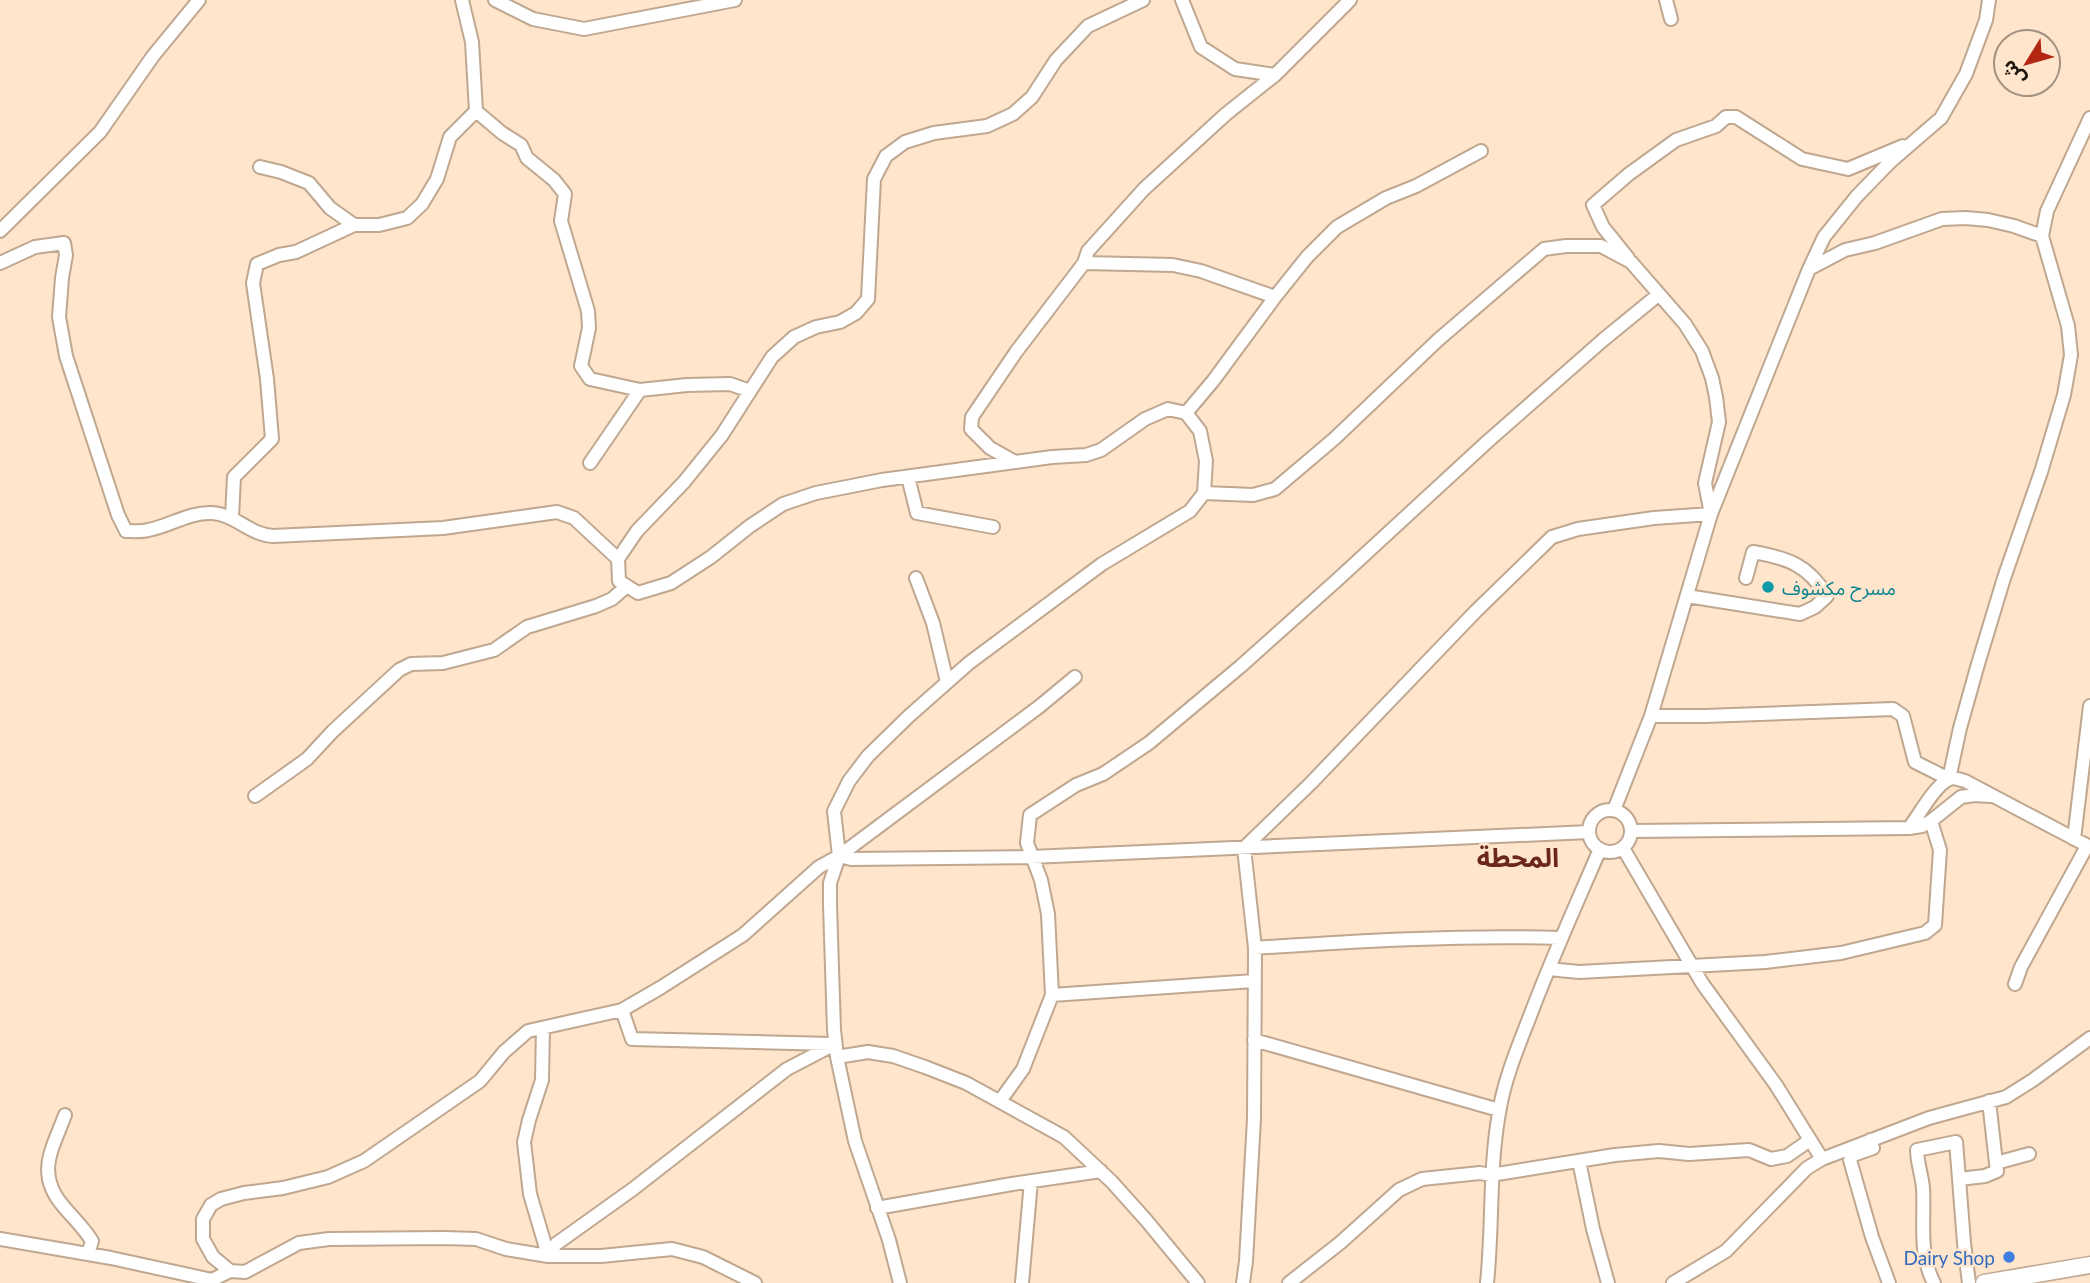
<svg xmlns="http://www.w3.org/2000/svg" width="2090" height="1283" font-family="Lato,'Noto Sans Arabic',sans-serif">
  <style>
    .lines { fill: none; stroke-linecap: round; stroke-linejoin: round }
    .minor-casing { stroke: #bfa790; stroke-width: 16 }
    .major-casing { stroke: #bfa790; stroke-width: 19 }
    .minor { stroke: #fff; stroke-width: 12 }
    .major { stroke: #fff; stroke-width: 16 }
    .culture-dot { fill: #0f9aa8; stroke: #fee5cc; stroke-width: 2.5 }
    .shop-dot { fill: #3f7fe0; stroke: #fee5cc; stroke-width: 2.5 }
    .labels { text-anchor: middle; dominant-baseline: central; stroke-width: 5; stroke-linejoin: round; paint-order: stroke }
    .culture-label { font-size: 19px; fill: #0d838f; stroke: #fee5cc; text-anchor: start }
    .shop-label { font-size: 19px; fill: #366cbe; stroke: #fee5cc; text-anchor: end }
    .district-label { font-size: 26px; font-weight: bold; fill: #6b271c; stroke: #fee5cc }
  </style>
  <rect width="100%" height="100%" fill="#fee5cc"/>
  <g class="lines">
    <defs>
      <path id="minor" d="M462,0L472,42L476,111L502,133L521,145L527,158L554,180L565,194L561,221L588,311L589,328L581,366L590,379L640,390L687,385L730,384L750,391
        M495,0L533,19L584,29L735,0
        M1666,0L1671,19
        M1275,75L1350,0
        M260,167L281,172L309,183L330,208L354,225H379L407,218L422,204L437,179L450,137L476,111
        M0,231L100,132L153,56L199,0
        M1628,258L1603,227L1593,205L1629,174L1676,140L1716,126L1726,117H1736L1802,159L1848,169L1903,146
        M0,263L35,247L64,243L66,255L62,278L59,317L66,356L118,515L126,531C133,531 141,532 148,530C170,526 189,512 212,513C235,514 250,535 273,536L443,528L557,512L574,518L618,559
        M1084,263L1173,265L1201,271L1275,297L1213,381L1186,413
        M1809,269L1845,250L1875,243L1942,219L1966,218L1988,220L2014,226L2042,236
        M1275,297L1307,257L1337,227L1386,198L1416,186L1481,151
        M1015,462L990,448L971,429L972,417L1016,352L1084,263L1088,251L1144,189L1226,114L1275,75L1235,69L1201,47L1182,0
        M590,463L640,390
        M908,477L917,513L993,527
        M1204,493L1253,495L1275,489L1334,439L1438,340L1544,249L1566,246H1601L1631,262L1685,324L1702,351L1712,378L1716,397L1719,422L1705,483L1711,514L1654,518L1578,529L1552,537L1476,611L1311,783L1244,848L1255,948L1254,1119L1246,1261L1243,1283
        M232,517L234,477L272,439L267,379L253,283L257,264L279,255L296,252L354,225
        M916,578L933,623L947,682
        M1687,596L1800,614L1815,607L1827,596C1808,565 1788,558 1753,552L1746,578
        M1651,716H1705L1893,709L1903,716L1915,762L1949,779L1960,728L1978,664L2004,578L2041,472L2064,395L2071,355L2068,326L2042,236L2047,211L2090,118
        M255,796L307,759L333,731L399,670L411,664L443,663L494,650L527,627L596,606L612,599L627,586
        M1614,810L1651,716L1711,514L1809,269L1824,237L1857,196L1890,162L1941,118L1966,74L1986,20L1989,0
        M1589 831a21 21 0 1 1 42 0a21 21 0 1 1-42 0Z
        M1909,828C1919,816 1938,778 1954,778C1955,778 1964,781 1965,781L2090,847
        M1631,831L1909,828L1922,826L1931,821L1961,797L1974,795L1991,796
        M2074,839L2090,706
        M1623,848L1702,983L1776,1085L1822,1159
        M839,856L851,859L1031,857L1589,832
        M1255,948C1357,941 1459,935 1561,938
        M1549,969L1579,972L1765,962L1841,953L1925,933L1935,925L1940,850L1931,821
        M2015,984L2021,967L2087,846
        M1052,995L1254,981
        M622,1010L632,1039L831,1044
        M543,1028L542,1080L529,1120L524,1142L530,1194L548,1255
        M1254,1040L1499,1110
        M837,1057L868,1052L893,1056L925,1067L966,1083L1064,1137L1112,1182L1146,1220L1198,1283
        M1000,1101L1023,1069L1052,995L1048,914L1041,880L1027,843L1030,815L1076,785L1103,774L1149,743L1241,666L1336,581L1487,442L1603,340L1658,295
        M1989,1101L1996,1163
        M65,1115C52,1150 35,1174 64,1207C75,1220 83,1227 92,1241L88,1254
        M1870,1140L1873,1148L1853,1155L1850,1160L1872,1237L1889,1283
        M1579,1161L1593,1229L1608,1283
        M1959,1179L1964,1243L1969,1283
        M877,1208L1012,1184L1101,1171
        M0,1239L111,1258L212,1280L230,1271
        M548,1256L556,1244L633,1189L787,1069L835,1044
        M755,1283L703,1257L672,1249L601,1256H548L506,1249L476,1239L444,1238L329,1239L299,1243L245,1272L230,1271L213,1257L203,1239V1219L211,1205L221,1199L244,1193L283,1188L328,1177L364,1161L480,1081L504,1052L528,1031L622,1010L660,988L743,935L819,867L839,856L1040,706L1075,677
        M900,1283L889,1240L855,1141L837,1057L834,1030L830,905V883L839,856L834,811L849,781L868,756L909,716L969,663L1102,564L1190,511L1204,493L1206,461L1200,431L1186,413L1168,409L1145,419L1101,450L1086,455L1052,457L882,480L816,493L783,504L750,526L711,557L671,583L638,593L619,581L618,559L637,531L684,482L722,435L772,357L794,337L816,327L840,322L856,313L868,299L874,179L886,156L905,142L934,133L987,126L1013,114L1032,97L1056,60L1088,26L1143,0
        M1022,1283L1031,1181
        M1289,1283L1340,1243L1399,1190L1422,1179L1480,1173L1491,1175L1615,1155L1659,1151L1689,1154L1749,1150L1771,1159L1787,1156L1810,1140
        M1487,1283C1493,1226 1489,1169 1499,1113C1504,1080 1518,1047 1530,1016C1551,960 1576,905 1600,849
        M1673,1283L1726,1251L1807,1168L1822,1159L1929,1118L2006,1097L2033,1080L2090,1038
        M1934,1283C1918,1253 1925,1221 1923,1188C1922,1176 1917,1162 1917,1150L1956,1142L1959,1179L1985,1176L1997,1171L1996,1163L2029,1154"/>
      <path id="major" d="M1984,1283L2090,1265"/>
    </defs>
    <use href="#minor" class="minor-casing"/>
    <use href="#major" class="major-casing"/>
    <use href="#minor" class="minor"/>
    <use href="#major" class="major"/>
  </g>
  <circle class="culture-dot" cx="1768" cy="587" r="7"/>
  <circle class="shop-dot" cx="2009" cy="1257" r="7"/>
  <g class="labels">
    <g class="culture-label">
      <text x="1782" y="587">مسرح مكشوف</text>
    </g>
    <g class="shop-label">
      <text x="1995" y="1257">Dairy Shop</text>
    </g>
    <g class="district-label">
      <text x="1518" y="857">المحطة</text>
    </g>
  </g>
  <g transform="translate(2027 63) rotate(233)"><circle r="33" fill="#fee5cc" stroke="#a49280" stroke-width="2"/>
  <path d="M0-5L12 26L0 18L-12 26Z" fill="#b32612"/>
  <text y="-10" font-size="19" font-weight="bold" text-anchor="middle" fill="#1e160d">ش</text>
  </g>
</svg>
